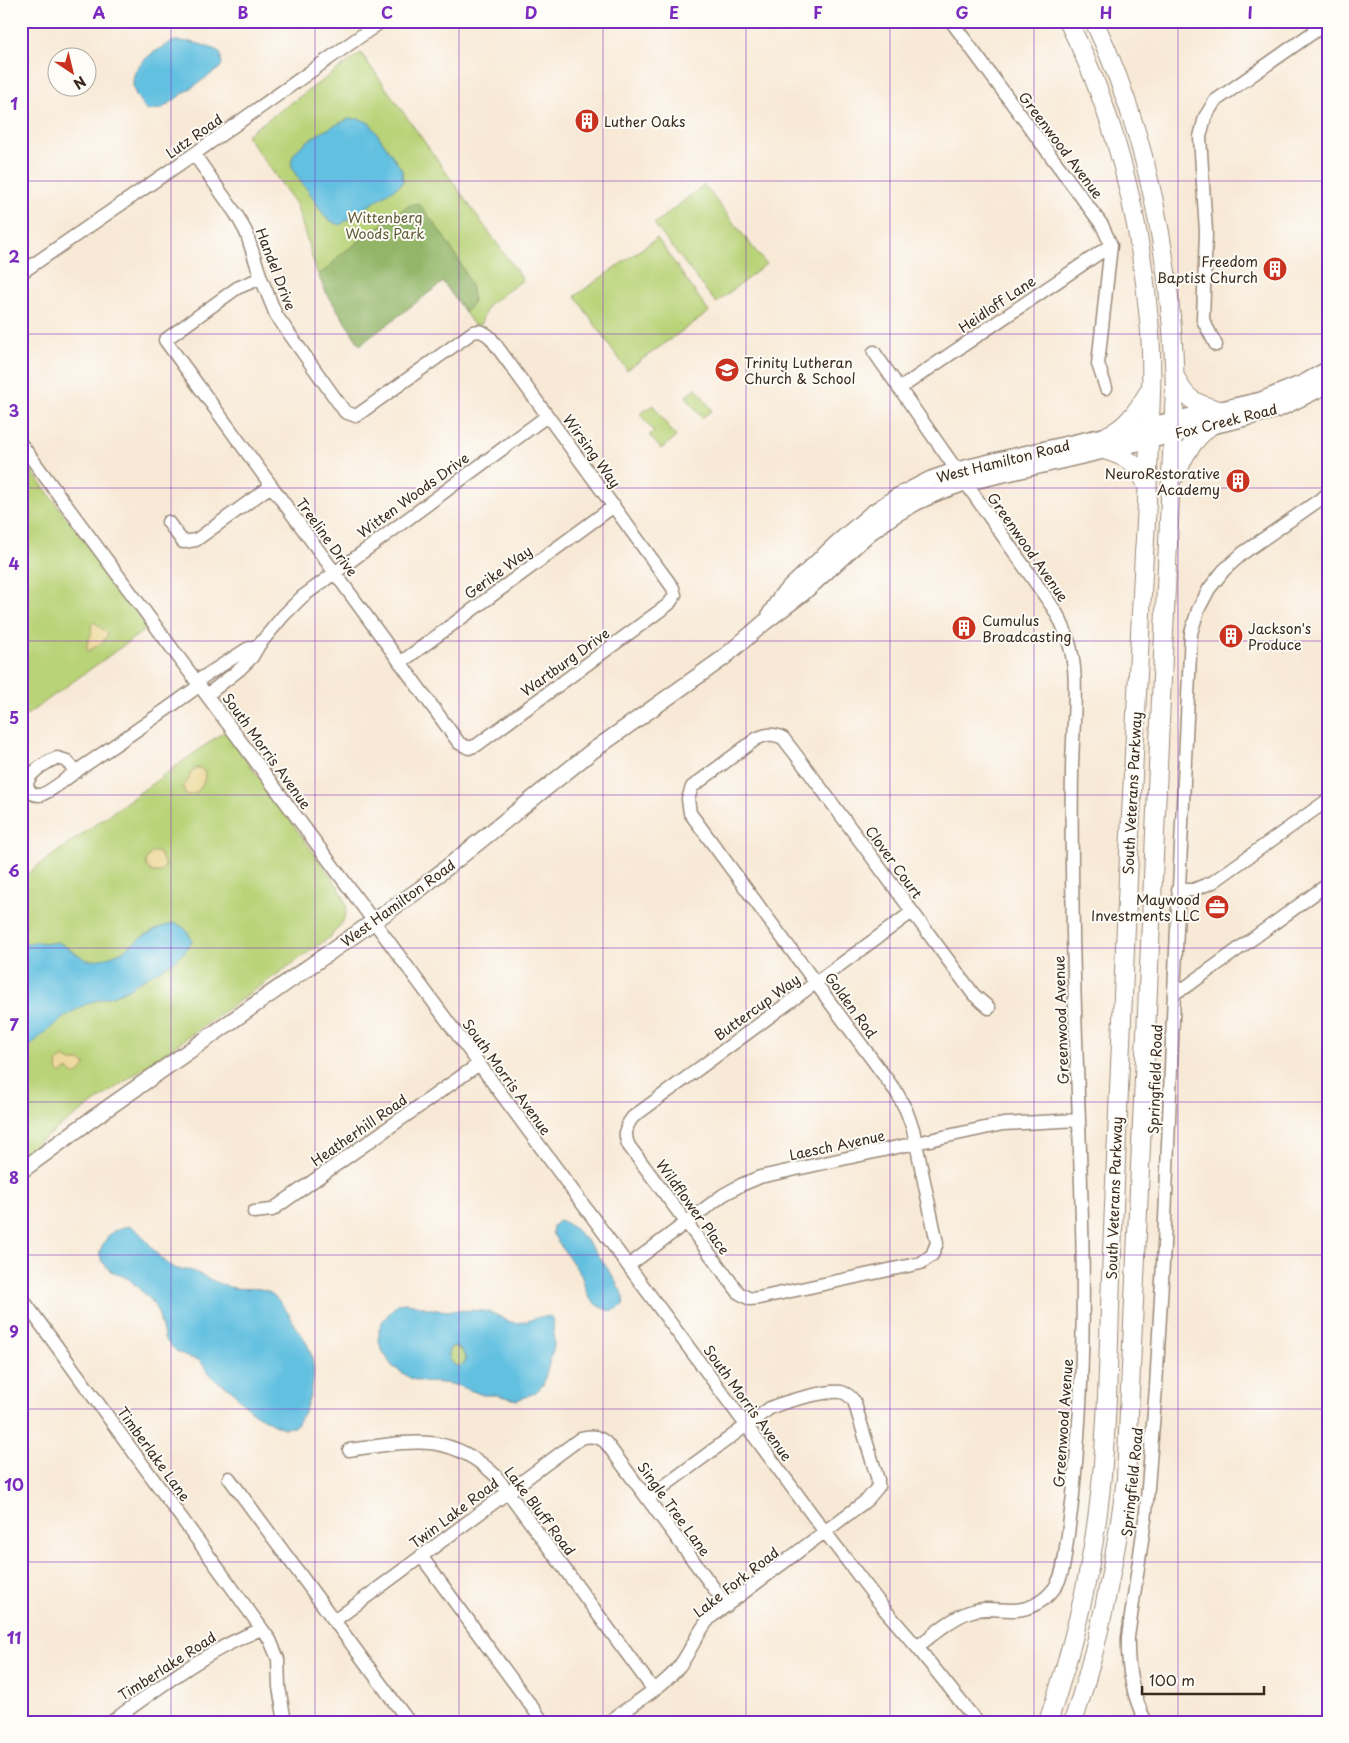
<svg xmlns="http://www.w3.org/2000/svg" width="1349" height="1743" font-family="'Playpen Sans',sans-serif">
  <style>
    .green { fill: #b9d378; stroke: #7a7e4b }
    .forest { fill: #92b568; stroke: #667043 }
    .sand { fill: #eeda9e; stroke: #94825e }
    .water { fill: #62c0e0; stroke: #4e757f; fill-rule: evenodd }
    .lines { fill: none; stroke-linecap: round; stroke-linejoin: round }
    .minor-casing { stroke: #9a8a7a; stroke-width: 15 }
    .major-casing { stroke: #9a8a7a; stroke-width: 18 }
    .highway-casing { stroke: #9a8a7a; stroke-width: 20 }
    .minor { stroke: #fff; stroke-width: 12 }
    .major { stroke: #fff; stroke-width: 15 }
    .highway { stroke: #fff; stroke-width: 18 }
    .grid { fill: none; stroke: #7b2cbf; stroke-width: 1; stroke-opacity: 0.55 }
    .labels { text-anchor: middle; dominant-baseline: central; stroke-width: 4; stroke-linejoin: round; paint-order: stroke }
    .poi-label { font-size: 14px; fill: #3b2a1e; stroke: #fdfcf7; text-anchor: start }
    .street-label { font-size: 14px; fill: #3b2a1e; stroke: #fdfcf7 }
    .park-label { font-size: 14px; fill: #615d39; stroke: #fdfcf7 }
    .neatline { fill: none; stroke: #7b2cbf; stroke-width: 2 }
    .grid-label { font-size: 16px; text-anchor: middle; font-weight: bold; fill: #7b2cbf }
  </style>
  <rect width="100%" height="100%" fill="#fdfcf7"/>
  <filter id="ink" filterUnits="userSpaceOnUse"><feTurbulence type="fractalNoise" baseFrequency=".02" numOctaves="2"/><feDisplacementMap in="SourceGraphic" scale="10" xChannelSelector="R" yChannelSelector="G"/><feConvolveMatrix kernelMatrix="1 2 1 2 8 2 1 2 1" color-interpolation-filters="sRGB"/></filter>
  <filter id="wash" filterUnits="userSpaceOnUse"><feTurbulence type="fractalNoise" baseFrequency=".0096" numOctaves="4" result="noise"/><feDisplacementMap in="SourceGraphic" scale="20" xChannelSelector="R" yChannelSelector="G"/><feGaussianBlur stdDeviation="1.12" result="paint"/><feColorMatrix in="noise" values="0 0 0 0 0 0 0 0 0 0 0 0 0 0 0 0 0 1.4 0 .05"/><feComposite in="paint" operator="in"/></filter>
  <g filter="url(#wash)">
    <rect width="100%" height="100%" fill="#f8e9d6"/>
    <path class="green" d="M361,53L523,280L488,305L480,325H474L443,282L360,345L326,292L316,270L296,204L246,135Z
      M704,185L766,264L716,303L654,224Z
      M657,238L709,312L627,370L575,296Z
      M696,388L712,410L702,418L686,396Z
      M653,405L676,437L661,449L649,435L654,432L640,414Z
      M21,457L149,627L21,719Z
      M225,731L338,886C352,912 348,917 330,937L44,1138L21,1157V873L24,876Z
      M453,1346L463,1351L467,1357L465,1363L459,1367C450,1364 448,1357 449,1349Z"/>
    <path class="forest" d="M418,203C433,220 475,277 473,300C473,305 468,309 465,312L443,282L360,345L326,292L318,275L327,269L339,256L393,216L410,205Z"/>
    <path class="sand" d="M94,622L108,634L103,642L89,651L87,650C85,639 94,639 91,625Z
      M196,768H200L204,771C208,781 197,797 186,795L183,787L189,779L191,772Z
      M153,852H157L161,855L165,867L161,872H153C144,867 144,858 153,852Z
      M63,1057L71,1061H81L85,1064L84,1068L77,1074H72L68,1069L61,1074L57,1070L58,1061Z"/>
    <path class="water" d="M174,41C192,41 203,44 220,52L222,64L220,68L161,109L147,111C143,106 139,100 136,95C123,68 154,51 174,41Z
      M349,119H360L370,123L402,170L403,181L400,185L340,225C325,222 319,207 311,195C305,186 295,177 292,166C285,147 335,125 349,119Z
      M174,923C185,927 189,931 192,942C181,959 167,966 150,975C137,983 124,993 109,997C103,999 97,1000 91,1002C68,1012 35,1038 21,1057V950L23,944L35,942L49,943L58,942L87,960H94L105,958L121,952L145,935L162,927Z
      M559,1220C582,1226 614,1276 624,1297L623,1305L617,1309L609,1311L598,1306L589,1298L581,1275L552,1233L553,1226Z
      M131,1226C148,1237 155,1258 174,1268C178,1270 182,1269 185,1269C203,1273 217,1286 235,1288C247,1290 258,1286 269,1292C280,1299 289,1314 295,1325C299,1333 306,1340 309,1348C319,1373 311,1407 294,1427L284,1428L274,1424L254,1413L241,1401L232,1390L215,1380L199,1360L187,1357L176,1351L165,1340L158,1312L151,1300L129,1279L109,1270L102,1261L99,1252C108,1235 111,1228 131,1226Z
      M405,1303C414,1303 422,1307 431,1309C449,1313 471,1308 488,1312C498,1314 507,1323 517,1323C529,1323 538,1314 551,1317L553,1321L554,1346L543,1385L535,1393L517,1400L497,1395H483L459,1386L444,1383L423,1382L410,1378L392,1366L383,1352L379,1342V1330L382,1322L397,1304ZM453,1346L460,1348L466,1357L465,1363L459,1367C450,1364 448,1357 449,1349Z"/>
  </g>
  <g filter="url(#ink)">
    <g class="lines">
      <defs>
        <path id="minor" d="M951,21L1102,225L1111,245L1098,364L1106,388
          M194,154L236,214L246,232L261,278L276,315L345,412L356,416L473,332C480,330 484,332 490,337L673,588L675,595L669,604L477,745L469,748L459,743L165,340L237,288L261,278
          M21,273L194,154L382,21
          M1216,345L1203,320L1206,232L1200,137L1205,117L1215,101L1328,22
          M874,352L1054,609C1065,627 1072,647 1074,668C1077,702 1072,738 1072,772C1071,825 1072,879 1073,932C1076,1116 1093,1300 1074,1483C1073,1500 1070,1517 1068,1534C1065,1551 1065,1570 1057,1584C1053,1591 1047,1597 1041,1601C1015,1619 995,1603 969,1612C950,1619 933,1635 917,1647
          M899,389L1111,245
          M21,444L825,1532L885,1610L917,1647L977,1722
          M168,522L183,542L196,540L271,486
          M400,663L614,506
          M197,681L247,649L259,645
          M207,695L240,669L252,657L259,645L283,616L302,597L547,416
          M76,772L67,761L57,758C47,761 18,779 30,791C32,794 36,795 40,795C50,793 69,776 78,770C119,742 160,715 200,685
          M1178,890H1193L1213,882L1328,800
          M912,912L633,1117C625,1126 624,1136 629,1146L739,1293L750,1299L759,1298L921,1263L932,1255L937,1243L913,1129L906,1110L897,1093L690,813L688,799L692,787L756,739C766,734 773,733 783,738L806,768L974,995L989,1008
          M1174,993L1186,987L1328,884
          M254,1212L272,1210L479,1064
          M628,1266L723,1195L741,1185L760,1177L1003,1124L1079,1120
          M21,1297L270,1640L278,1659L279,1687L285,1722
          M349,1450C409,1442 448,1430 496,1476L653,1689
          M229,1478L409,1722
          M421,1556L543,1722
          M334,1621L581,1438C591,1435 600,1436 607,1444L727,1606
          M111,1722C159,1688 206,1650 262,1629
          M609,1722C630,1706 661,1688 677,1669C691,1653 696,1632 711,1617L867,1500L878,1487V1480L854,1401C850,1396 846,1393 841,1392C827,1390 783,1402 770,1408L648,1498
          M1146,1722C1132,1695 1127,1667 1128,1637L1146,1512L1156,1387L1164,1245L1174,993L1191,633L1198,610L1209,589L1224,570L1243,553L1328,494"/>
        <path id="major" d="M770,614L782,595L837,543L872,513L896,497L931,479L957,470L1015,456L1261,400L1303,383L1328,369
          M21,1171L92,1119L420,889L591,752L722,659L765,622L802,594L868,534L896,514L917,502L939,492L965,483L1238,420L1279,409L1328,385"/>
        <path id="highway" d="M1176,378C1185,400 1197,404 1219,410
          M1108,435C1129,426 1139,407 1151,388
          M1104,450C1127,457 1137,462 1147,486
          M1177,474C1184,453 1194,440 1210,426
          M1048,1722C1071,1654 1089,1583 1098,1512C1109,1426 1108,1339 1112,1253C1118,1120 1123,988 1129,855C1134,755 1139,654 1144,553C1147,516 1148,478 1149,441C1151,401 1153,360 1149,320C1140,217 1115,114 1068,21
          M1073,1722C1100,1643 1115,1562 1126,1479L1175,388C1172,262 1148,136 1094,21"/>
      </defs>
      <use href="#minor" class="minor-casing"/>
      <use href="#major" class="major-casing"/>
      <use href="#highway" class="highway-casing"/>
      <use href="#minor" class="minor"/>
      <use href="#major" class="major"/>
      <use href="#highway" class="highway"/>
    </g>
  </g>
  <path class="grid" d="M171,21V1722M315,21V1722M459,21V1722M603,21V1722M746,21V1722M890,21V1722M1034,21V1722M1178,21V1722M21,181H1328M21,334H1328M21,488H1328M21,641H1328M21,795H1328M21,948H1328M21,1102H1328M21,1255H1328M21,1409H1328M21,1562H1328"/>
  <defs>
    <symbol id="building-disc" viewBox="-11 -11 22 22"><circle r="9.5" fill="#c8321e" stroke="#fdfcf7"/><path d="M-4-6H4V6H1V3H-1V6H-4ZM-2.5-4.3h1.7v1.8h-1.7ZM.8-4.3h1.7v1.8H.8ZM-2.5-1h1.7V.8h-1.7ZM.8-1h1.7V.8H.8Z" fill="#fff"/></symbol>
    <symbol id="school-disc" viewBox="-11 -11 22 22"><circle r="9.5" fill="#c8321e" stroke="#fdfcf7"/><path d="M0-5L7-2L0 1L-7-2ZM-4 1L0 2.5L4 1V4Q0 6-4 4Z" fill="#fff"/></symbol>
    <symbol id="office-disc" viewBox="-11 -11 22 22"><circle r="9.5" fill="#c8321e" stroke="#fdfcf7"/><path d="M-6-3h4V-5.5h4V-3h4V5H-6ZM-1-4.5V-3h2v-1.5ZM-6 0V1H6V0Z" fill="#fff"/></symbol>
  </defs>
  <g fill-rule="evenodd">
    <use href="#building-disc" x="573" y="107" width="28" height="28"/>
    <use href="#building-disc" x="1261" y="255" width="28" height="28"/>
    <use href="#school-disc" x="713" y="356" width="28" height="28"/>
    <use href="#building-disc" x="1224" y="467" width="28" height="28"/>
    <use href="#building-disc" x="950" y="614" width="28" height="28"/>
    <use href="#building-disc" x="1217" y="622" width="28" height="28"/>
    <use href="#office-disc" x="1203" y="893" width="28" height="28"/>
  </g>
  <g class="labels">
    <g class="poi-label">
      <text x="604" y="121">Luther Oaks</text>
      <text x="1258" y="261" text-anchor="end">Freedom<tspan x="1258" dy="16">Baptist Church</tspan></text>
      <text x="744" y="362">Trinity Lutheran<tspan x="744" dy="16">Church &amp; School</tspan></text>
      <text x="1220" y="473" text-anchor="end">NeuroRestorative<tspan x="1220" dy="16">Academy</tspan></text>
      <text x="982" y="620">Cumulus<tspan x="982" dy="16">Broadcasting</tspan></text>
      <text x="1248" y="628">Jackson's<tspan x="1248" dy="16">Produce</tspan></text>
      <text x="1200" y="899" text-anchor="end">Maywood<tspan x="1200" dy="16">Investments LLC</tspan></text>
    </g>
    <g class="street-label">
      <text transform="translate(194 136) rotate(-35)">Lutz Road</text>
      <text transform="translate(1061 145) rotate(53)">Greenwood Avenue</text>
      <text transform="translate(276 269) rotate(69)">Handel Drive</text>
      <text transform="translate(997 304) rotate(-34)">Heidloff Lane</text>
      <text transform="translate(1226 421) rotate(-14)">Fox Creek Road</text>
      <text transform="translate(592 451) rotate(54)">Wirsing Way</text>
      <text transform="translate(1003 461) rotate(-14)">West Hamilton Road</text>
      <text transform="translate(413 495) rotate(-36)">Witten Woods Drive</text>
      <text transform="translate(327 537) rotate(54)">Treeline Drive</text>
      <text transform="translate(1028 547) rotate(55)">Greenwood Avenue</text>
      <text transform="translate(498 572) rotate(-36)">Gerike Way</text>
      <text transform="translate(565 662) rotate(-36)">Wartburg Drive</text>
      <text transform="translate(267 751) rotate(54)">South Morris Avenue</text>
      <text transform="translate(1132 793) rotate(-87)">South Veterans Parkway</text>
      <text transform="translate(894 862) rotate(54)">Clover Court</text>
      <text transform="translate(398 903) rotate(-36)">West Hamilton Road</text>
      <text transform="translate(851 1005) rotate(54)">Golden Rod</text>
      <text transform="translate(757 1007) rotate(-36)">Buttercup Way</text>
      <text transform="translate(1061 1020) rotate(-92)">Greenwood Avenue</text>
      <text transform="translate(507 1077) rotate(54)">South Morris Avenue</text>
      <text transform="translate(1155 1079) rotate(-88)">Springfield Road</text>
      <text transform="translate(359 1130) rotate(-35)">Heatherhill Road</text>
      <text transform="translate(837 1145) rotate(-12)">Laesch Avenue</text>
      <text transform="translate(1114 1198) rotate(-88)">South Veterans Parkway</text>
      <text transform="translate(693 1207) rotate(54)">Wildflower Place</text>
      <text transform="translate(748 1403) rotate(54)">South Morris Avenue</text>
      <text transform="translate(1063 1423) rotate(-86)">Greenwood Avenue</text>
      <text transform="translate(154 1454) rotate(54)">Timberlake Lane</text>
      <text transform="translate(1132 1482) rotate(-84)">Springfield Road</text>
      <text transform="translate(674 1509) rotate(54)">Single Tree Lane</text>
      <text transform="translate(540 1511) rotate(53)">Lake Bluff Road</text>
      <text transform="translate(454 1513) rotate(-37)">Twin Lake Road</text>
      <text transform="translate(736 1582) rotate(-38)">Lake Fork Road</text>
      <text transform="translate(167 1666) rotate(-33)">Timberlake Road</text>
    </g>
    <g class="park-label">
      <text x="385" y="217">Wittenberg<tspan x="385" dy="16">Woods Park</tspan></text>
    </g>
  </g>
  <rect width="1349" height="1743" fill="none" stroke="#fdfcf7" stroke-width="55"/>
  <g transform="translate(72 72) rotate(145)"><circle r="24" fill="#fdfcf7" stroke="#afa8a0"/>
  <path d="M0-4L9 19L0 12L-9 19Z" fill="#c8321e"/>
  <text y="-8" font-size="14" font-weight="bold" text-anchor="middle" fill="#3b2a1e">N</text>
  </g>
  <path d="M1142 1686v8h122v-8" fill="none" stroke="#3b2a1e" stroke-width="2.5"/>
  <text x="1149" y="1686" font-size="15" fill="#3b2a1e" stroke="#fdfcf7" stroke-width="4" paint-order="stroke">100 m</text>
  <rect x="28" y="28" width="1294" height="1688" class="neatline"/>
  <g class="grid-label">
    <text x="99" y="19">A</text>
    <text x="243" y="19">B</text>
    <text x="387" y="19">C</text>
    <text x="531" y="19">D</text>
    <text x="674" y="19">E</text>
    <text x="818" y="19">F</text>
    <text x="962" y="19">G</text>
    <text x="1106" y="19">H</text>
    <text x="1250" y="19">I</text>
    <text x="14" y="110">1</text>
    <text x="14" y="263">2</text>
    <text x="14" y="417">3</text>
    <text x="14" y="570">4</text>
    <text x="14" y="724">5</text>
    <text x="14" y="877">6</text>
    <text x="14" y="1031">7</text>
    <text x="14" y="1184">8</text>
    <text x="14" y="1338">9</text>
    <text x="14" y="1491">10</text>
    <text x="14" y="1644">11</text>
  </g>
</svg>
